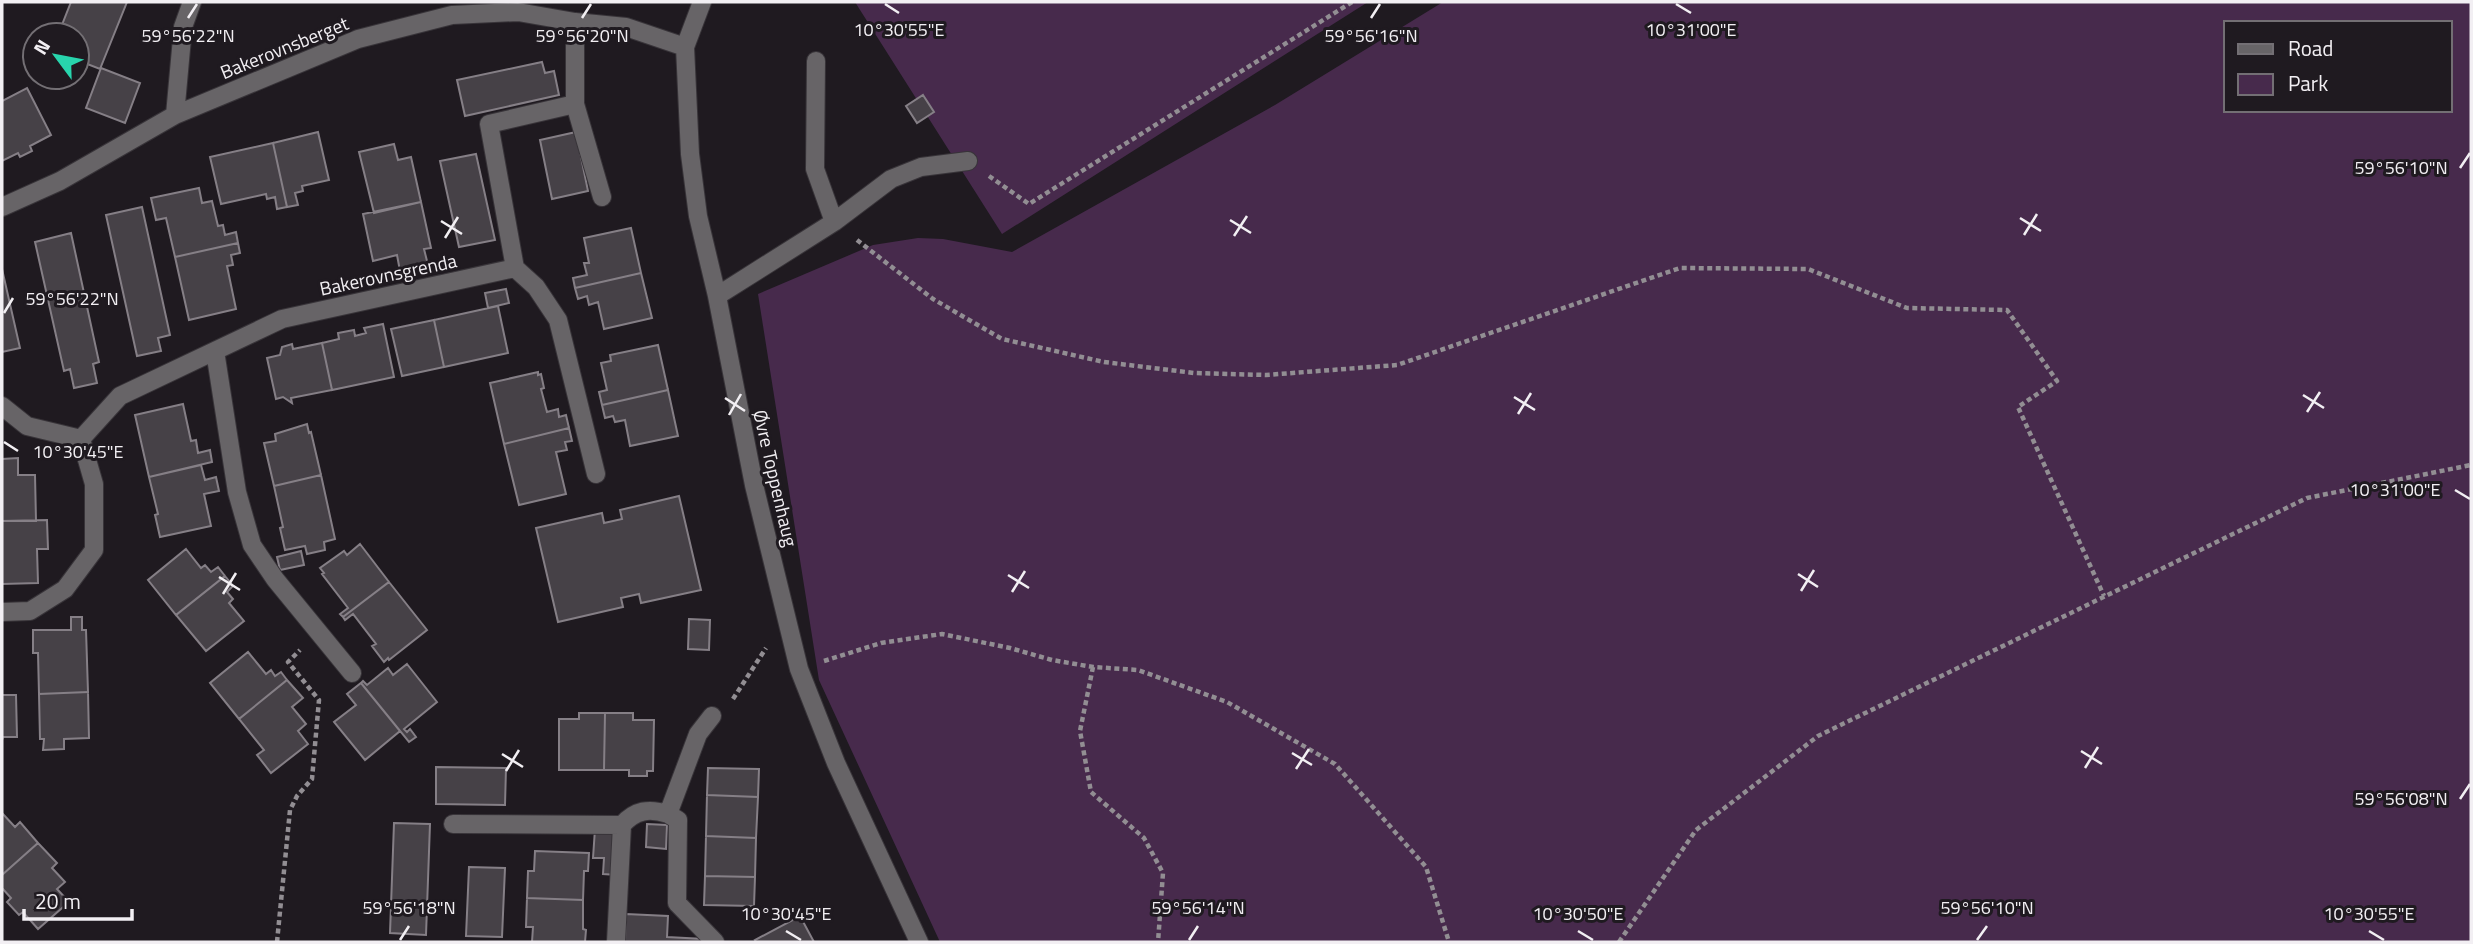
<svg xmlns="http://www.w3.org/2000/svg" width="2473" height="944" font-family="'Titillium Web',sans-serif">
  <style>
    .green { fill: #472a4c; fill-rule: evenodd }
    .building { fill: #464147; stroke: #857f86; stroke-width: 2 }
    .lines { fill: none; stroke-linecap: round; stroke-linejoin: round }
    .minor-casing { stroke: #383439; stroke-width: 20 }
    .path { stroke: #928e93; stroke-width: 4.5; stroke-dasharray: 5 3.5; stroke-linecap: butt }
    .minor { stroke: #676467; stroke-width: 18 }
    .ticks { fill: none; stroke: #f2eff3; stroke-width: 2.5 }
    .labels { text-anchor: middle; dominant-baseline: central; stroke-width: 6; stroke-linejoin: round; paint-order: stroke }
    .street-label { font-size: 19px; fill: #f2eff3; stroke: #1f1a20 }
    .ticks-label { font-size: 18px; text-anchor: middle; fill: #f2eff3; stroke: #1f1a20; stroke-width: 6; stroke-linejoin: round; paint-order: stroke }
  </style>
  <rect width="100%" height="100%" fill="#1f1a20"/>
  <path class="green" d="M855,2H1368L1002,234Z
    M1443,2H2471V942H940L819,680L758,294L873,245L918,238L943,239L1012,252L1275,105ZM2226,23H2450V110H2226Z"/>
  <path class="building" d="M71,2H127L100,69L77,60V35H58Z
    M542,62L545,73L554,71L559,95L465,116L457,80Z
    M101,68L140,83L125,123L86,108Z
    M27,88L51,135L30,146L32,151L20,157L18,153L2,161V101Z
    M923,95L934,112L917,123L906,106Z
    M318,132L329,180L302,186L303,191L295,193L298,205L287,207L273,143Z
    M576,132L588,191L552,199L540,140Z
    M273,143L287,207L277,209L275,197L267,199L266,194L221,204L210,157Z
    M394,144L398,160L411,157L421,202L374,213L359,152Z
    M476,154L495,240L459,247L440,161Z
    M199,188L202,203L212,201L218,226L223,225L225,235L236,232L238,243L175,257L166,218L156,220L151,198Z
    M421,202L431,248L424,249L428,265L400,271L397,255L373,261L363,214Z
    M142,207L170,335L158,338L161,351L137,356L106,215Z
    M631,228L641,273L575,288L573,278L587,275L584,263H589L584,238Z
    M71,233L99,362L93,364L97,383L74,388L70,369L64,371L35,242Z
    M238,243L240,253L231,255L233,265L227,266L236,309L189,320L175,257Z
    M2,269L20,348L2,352Z
    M641,273L652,318L604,329L598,302L589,305L587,296L578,299L575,288Z
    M506,289L509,303L488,308L485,293Z
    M498,306L508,353L444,367L434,320Z
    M434,320L444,367L402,376L391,329Z
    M383,324L394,377L332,390L322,343L339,339L338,333L354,330L355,336L366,333L364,328Z
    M322,343L332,390L291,398L292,403L283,397L276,399L267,358L280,355L282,347L292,344L293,349Z
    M658,345L668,390L602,405L599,392L607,390L601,363L611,361L610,355Z
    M538,372V375L541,374L544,388L541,389L547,412L558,409L559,417L566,415L569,428L504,444L490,383Z
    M668,390L678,436L630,446L625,420L615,422L613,416L605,418L602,405Z
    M183,404L191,441L196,440L198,453L210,450L212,462L149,477L135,415Z
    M307,424L309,433L311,432L321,475L274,486L264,443L276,441L275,434Z
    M569,428L572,441L565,442L567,450L556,452L566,494L519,505L504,444Z
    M18,458V475H35L36,521H2V459Z
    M201,465L205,480L216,477L219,491L204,494L211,526L160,537L155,515L158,514L149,477Z
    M321,475L335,539L324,542L325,550L307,554L305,546L285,550L280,528L283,527L274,486Z
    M679,496L701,590L641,603L639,594L621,598L623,607L558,622L536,528L602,513L604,523L622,519L620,510Z
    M47,520L48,549H37L38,583L2,584V521Z
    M360,544L389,582L343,617L340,614L348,608L322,574L324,573L320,568L344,551L347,555Z
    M186,549L201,568L205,565L211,572L218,567L225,576L176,615L148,580Z
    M301,551L304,565L280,570L277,557Z
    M225,576L233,586L227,592L233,599L229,603L244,621L206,651L176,615Z
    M389,582L427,630L389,660L388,658L384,662L372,646L376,644L353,614L345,620L343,617Z
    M71,617H82V630H86L88,692L39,694L38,653H33V630H71Z
    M689,619L710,620L709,650L688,649Z
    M248,652L266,674L271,670L275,676L281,672L287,680L239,719L210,683Z
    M407,664L437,702L404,729L407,732L410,729L416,737L409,742L361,683L363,681L367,685L388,668L393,675Z
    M287,680L303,698L292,707L306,724L298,731L308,744L271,773L257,755L264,750L239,719Z
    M361,683L400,731L365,760L334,722L356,705L347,694Z
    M2,692V695H16L17,737H3L2,740Z
    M88,692L89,738L64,739V749L43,750L44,739H40L39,694Z
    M579,713H605L604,770H559V719H579Z
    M605,713H633V720H654L653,771H647V776H629V770H604Z
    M436,767L506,768L505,805L436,804Z
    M708,768L759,769L758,797L707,795Z
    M707,795L758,797L756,838L706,836Z
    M2,813L15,827L20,822L38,843L2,875Z
    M394,823L430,824L426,935L390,933Z
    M647,824L667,825L666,849L646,847Z
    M595,829L618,830L617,875L603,874L604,858H593Z
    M706,836L756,838L755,877L705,876Z
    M38,843L57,863L52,868L65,882L57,889L69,902L38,929L23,912L19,915L7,902L11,898L2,888V875Z
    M535,851L589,853L588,871H584L583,900L527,898L528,871H534Z
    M469,867L505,868L502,937L466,936Z
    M705,876L755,877L754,906L704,905Z
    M527,898L583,900V929L586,930L585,942H532L533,927H526Z
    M626,914L668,916L667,937L704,939V942H625Z
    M800,916L814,942H757L755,940Z"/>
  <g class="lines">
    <defs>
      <path id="minor" d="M702,2L685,47L690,154L698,216L717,296L754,485L799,669L836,763L919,942
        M575,22V104L602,197
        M816,61L815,169L834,222
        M175,115L183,27L192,2
        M2,207L60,181L175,115L358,39L452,15L518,12L575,22L626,27L685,47
        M515,268L489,124L575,104
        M717,296L834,222L891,179L921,167L968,161
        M215,351L237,492L252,545L275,579L352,673
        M2,406L27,426L81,439
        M2,612L30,611L65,589L94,550V484L81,439L120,396L282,319L515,268L536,287L558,320L596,474
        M668,814L678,820L677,903L715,942
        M453,824L622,825C635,810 649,808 668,814L698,734L712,716
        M616,942L622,825"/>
    </defs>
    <use href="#minor" class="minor-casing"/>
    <path class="path" d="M989,176L1029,204L1352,2
      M857,240L933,299L1002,339L1104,362L1194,373L1266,375L1397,365L1680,268L1808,269L1907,308L2007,310L2057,381L2018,407L2104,596
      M824,661L881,643L942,634L1010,648L1052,660L1093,667L1138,670L1227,702L1335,764L1426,867L1449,942
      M1093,667L1080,731L1091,792L1144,838L1163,873L1158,942
      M733,699L766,648
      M277,942L290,810L297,796L312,779L319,700L288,662L300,650
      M1619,942L1696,830L1818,736L2307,498L2471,465"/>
    <use href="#minor" class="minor"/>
  </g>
  <path class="ticks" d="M885,4L899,13M1676,4L1691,13M188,18L197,4M582,18L591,4M1371,18L1380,4M2460,168L2470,153M2020,218L2041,231M1230,220L1251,233M441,221L462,234M2024,235L2037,214M1234,236L1247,216M445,238L458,217M4,313L13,298M2303,395L2324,408M1514,397L1535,410M725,398L745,411M2307,412L2320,392M1518,414L1531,393M729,415L741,394M4,442L18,451M2455,490L2470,499M1798,574L1818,587M1008,575L1029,588M219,577L240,590M1801,591L1814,570M1012,592L1025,571M223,594L236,573M2081,751L2102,764M1292,753L1312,765M502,754L523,767M2085,768L2098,747M1296,769L1309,749M506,771L519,750M2460,799L2470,784M786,931L801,940M1578,931L1593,940M2369,931L2384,940M400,940L409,926M1189,940L1198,926M1977,940L1987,926"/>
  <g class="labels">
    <g class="street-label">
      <text transform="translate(284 47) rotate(-22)">Bakerovnsberget</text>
      <text transform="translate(388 274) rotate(-12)">Bakerovnsgrenda</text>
      <text transform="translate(776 478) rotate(77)">Øvre Toppenhaug</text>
    </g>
  </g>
  <g class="ticks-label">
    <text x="899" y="36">10°30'55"E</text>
    <text x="1691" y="36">10°31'00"E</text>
    <text x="188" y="42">59°56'22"N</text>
    <text x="582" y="42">59°56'20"N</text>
    <text x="1371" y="42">59°56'16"N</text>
    <text x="2401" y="174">59°56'10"N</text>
    <text x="72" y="305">59°56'22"N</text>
    <text x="78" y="458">10°30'45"E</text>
    <text x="2395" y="496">10°31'00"E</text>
    <text x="2401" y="805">59°56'08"N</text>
    <text x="409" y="914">59°56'18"N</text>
    <text x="1198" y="914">59°56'14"N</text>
    <text x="1987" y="914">59°56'10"N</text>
    <text x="786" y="920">10°30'45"E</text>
    <text x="1578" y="920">10°30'50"E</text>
    <text x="2369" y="920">10°30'55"E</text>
  </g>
  <rect width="2473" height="944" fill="none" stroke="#f2eff3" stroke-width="7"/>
  <rect x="2224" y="21" width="228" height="91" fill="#1f1a20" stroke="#736f74" stroke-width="2"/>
  <rect x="2238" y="44" width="35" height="10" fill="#676467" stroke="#736f74" stroke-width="2"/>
  <text x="2288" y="56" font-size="21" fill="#f2eff3">Road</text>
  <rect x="2238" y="74" width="35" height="21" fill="#472a4c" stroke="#736f74" stroke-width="2"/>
  <text x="2288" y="91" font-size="21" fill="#f2eff3">Park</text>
  <g transform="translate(56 56) rotate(302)"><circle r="33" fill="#1f1a20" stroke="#736f74" stroke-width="2"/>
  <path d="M0-5L12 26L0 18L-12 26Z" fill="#28d5ad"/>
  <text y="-10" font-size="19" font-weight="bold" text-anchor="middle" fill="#f2eff3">N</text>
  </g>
  <path d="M24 909v10h108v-10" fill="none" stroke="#f2eff3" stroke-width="3.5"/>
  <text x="35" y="909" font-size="21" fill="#f2eff3" stroke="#1f1a20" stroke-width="5" paint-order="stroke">20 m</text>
</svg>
